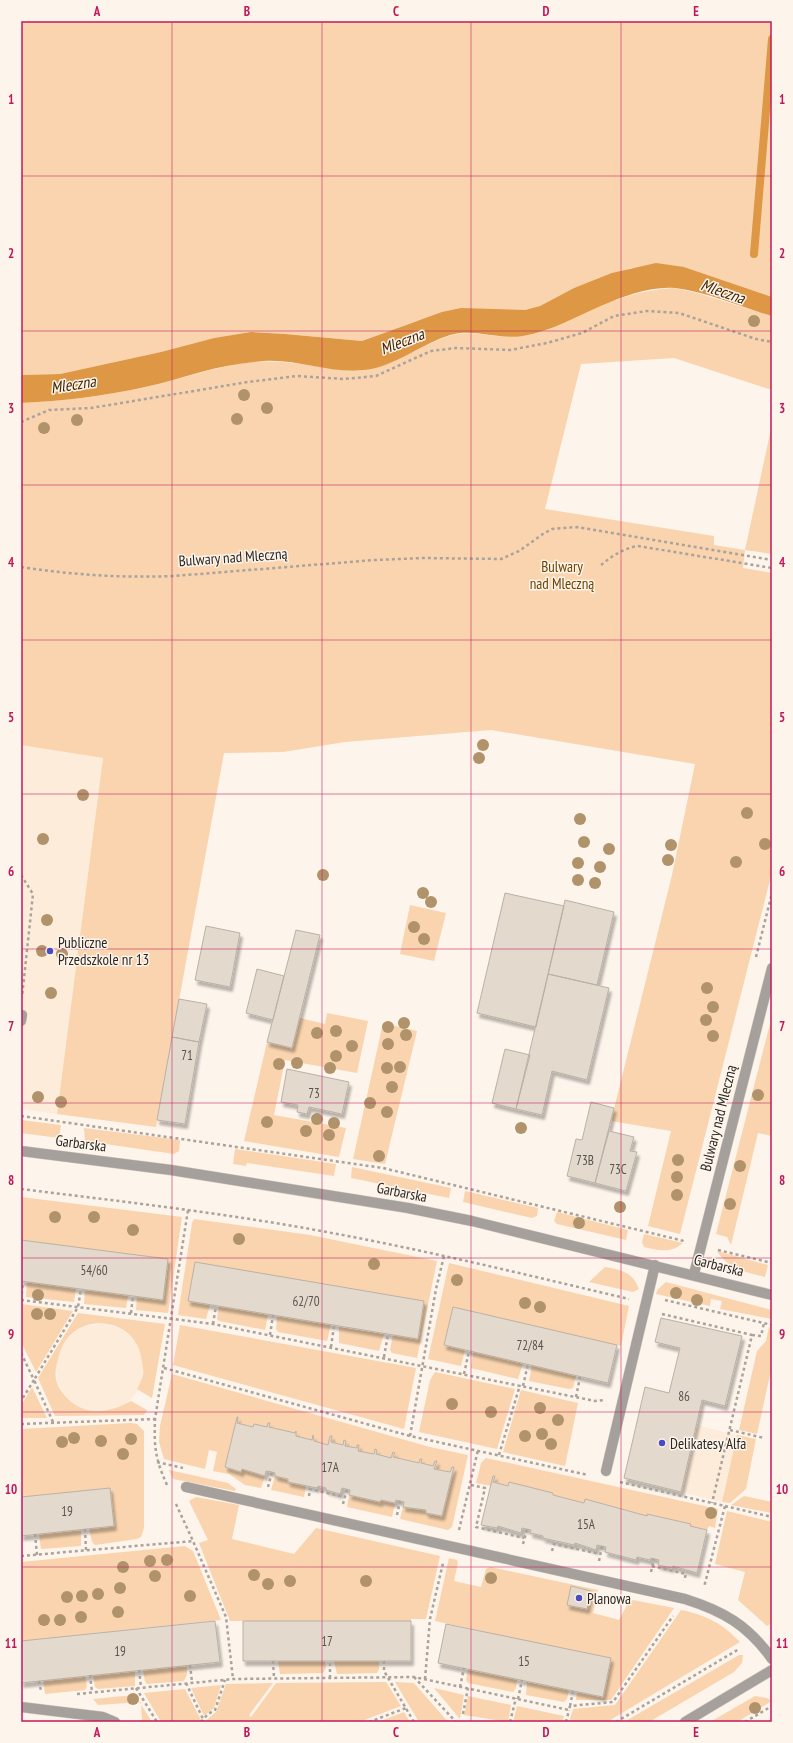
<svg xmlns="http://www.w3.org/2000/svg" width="793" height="1743" font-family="'PT Sans Narrow',sans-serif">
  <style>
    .built { fill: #fdecda }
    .green { fill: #f9d4ae }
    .water { fill: #dd9745 }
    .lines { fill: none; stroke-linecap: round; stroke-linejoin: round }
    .stream { stroke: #dd9745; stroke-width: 8 }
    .building { fill: #e4d9cd; stroke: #bbb0a5; filter: url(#shadow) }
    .minor-casing { stroke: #d7cfc7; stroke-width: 11 }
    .path { stroke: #aaa39c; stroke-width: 2.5; stroke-dasharray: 3 3; stroke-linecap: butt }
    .minor { stroke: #a5a09b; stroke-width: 10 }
    .tree { fill: #b0936a }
    .grid { fill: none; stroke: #c2185b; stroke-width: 1; stroke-opacity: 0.55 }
    .poi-dot { fill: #4c4cc2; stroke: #fdf4eb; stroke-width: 1.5 }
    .labels { text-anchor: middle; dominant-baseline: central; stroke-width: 3; stroke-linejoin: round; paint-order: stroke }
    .number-label { font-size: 13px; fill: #59544d }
    .street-label { font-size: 15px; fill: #2b2722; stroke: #fdf4eb }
    .park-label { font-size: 15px; fill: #714300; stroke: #fdf4eb }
    .poi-label { font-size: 15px; fill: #2b2722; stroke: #fdf4eb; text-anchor: start }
    .water-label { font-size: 16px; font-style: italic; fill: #412501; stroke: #fdf4eb }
    .neatline { fill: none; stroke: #c2185b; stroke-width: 1.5 }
    .grid-label { font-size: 13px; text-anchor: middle; font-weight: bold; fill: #c2185b }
  </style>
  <defs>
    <filter id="shadow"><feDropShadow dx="2.5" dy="4.5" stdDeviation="1" flood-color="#0004"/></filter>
  </defs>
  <rect width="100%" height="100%" fill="#fdf4eb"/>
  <path class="built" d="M21,745L103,758L57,1114L21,1109Z
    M56 1368a44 44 0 1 1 88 0a44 44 0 1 1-88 0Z
    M696,1425L737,1435L722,1502L681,1492Z"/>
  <path class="green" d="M21,21H772V297L684,267L631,268L574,288L540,306L525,310H500L414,322L362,341L285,334L251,332L214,338L161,352L60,374L21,375Z
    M673,288L694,292L772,316V390L674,358L581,364L545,509L714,536V545L745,550L772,424V554L745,550L743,568L772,573V872L680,1234L648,1226L671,1131L611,1121L672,875L695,764L491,730L345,742L283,752L224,753L156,1127L57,1114L103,758L21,745V403C63,401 104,396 145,387C178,380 210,368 244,363C272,359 299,364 328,368C337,369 348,371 358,371C388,369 420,345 449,336C473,328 498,340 523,336C545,333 563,322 583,313C611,300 641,290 673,288Z
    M410,905L446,913L434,961L400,954Z
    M327,1013L368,1021L357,1073L285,1060L274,1115L346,1128L339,1157L244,1141L267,1042L292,1047L300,1018L325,1024Z
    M772,1016V1136L758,1133L731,1245L727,1237L716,1234Z
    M383,1023L417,1031L385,1164L353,1159Z
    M21,1120L61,1125L59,1138L21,1133Z
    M84,1128L180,1140L179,1151L174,1154L85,1141Z
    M235,1149L336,1164L334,1176L247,1163L246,1166L233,1164Z
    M352,1167L451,1188L449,1198L351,1178Z
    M465,1191L538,1208L537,1216L532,1218L463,1202Z
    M21,1197L182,1217L168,1313L136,1310L137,1296L21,1240Z
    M557,1212L628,1230L626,1240L557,1224L554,1221Z
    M194,1219L310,1235L437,1261L417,1358L392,1353L390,1350L393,1335L418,1339L424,1301L195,1262L188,1301L210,1305L206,1319L178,1315L192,1223Z
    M644,1234L683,1243C671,1253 659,1251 644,1247L642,1242Z
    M717,1251L768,1265L765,1277C746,1272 728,1269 717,1251Z
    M449,1263L629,1306L621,1346L453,1307L444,1345L465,1350L461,1366L428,1359Z
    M605,1267C621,1270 633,1272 639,1289L633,1292L589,1282Z
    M27,1282L76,1288L74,1302L26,1297Z
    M666,1282L772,1310V1319L720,1309L722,1301L711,1299L710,1306L656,1294L658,1289Z
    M85,1290L128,1295L126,1308L84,1304Z
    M21,1304L73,1311L36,1372L21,1342Z
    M219,1306L268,1315L265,1330L219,1321L217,1319Z
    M78,1313L165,1324L152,1398L137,1389C139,1385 142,1380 143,1375C144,1372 143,1367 142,1363C139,1314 70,1309 59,1356C56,1366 54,1373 57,1383C59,1389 63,1393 67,1398C86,1417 109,1413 131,1401L147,1410L144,1415L55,1416L38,1378Z
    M277,1316L331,1325L327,1341L278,1332L276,1329Z
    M180,1325L416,1368L404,1429L173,1365Z
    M339,1327L384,1334L379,1351L339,1343Z
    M769,1327L772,1328V1366L757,1434L739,1430L757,1351L766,1341Z
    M473,1351L523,1363L518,1379L471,1368Z
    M532,1365L576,1376L573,1388L569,1389L529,1381Z
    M435,1372L515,1389L497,1449L419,1432L430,1380Z
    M172,1374L430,1447L468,1455L452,1527L448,1530L400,1519L403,1507L426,1510V1513L442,1516L453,1467H452L450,1472L434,1469L436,1461H435L433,1466L421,1463L422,1459L419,1463L393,1457L395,1453H393L391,1458L376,1454L377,1450H375L374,1454L358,1451L359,1445L357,1448L345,1446L344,1441L343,1445L331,1442V1436L328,1445L314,1441V1435L312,1440L296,1436V1431L295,1433L269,1427L270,1423L267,1427L254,1424L253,1427L237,1423V1417L225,1467L241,1471L242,1469L265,1476L261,1488L245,1485L229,1474L213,1471L217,1452L209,1450L205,1469L164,1459L159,1442L160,1426Z
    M32,1387L47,1418H21V1406Z
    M521,1390L578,1403L565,1466L503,1452Z
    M131,1423L137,1424L144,1431V1528L141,1537L137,1539L95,1545L92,1542L89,1529L114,1526L110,1488L21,1497V1429Z
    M737,1435L756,1439L746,1489L730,1503L722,1502Z
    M486,1458L718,1509L715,1528L709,1526L707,1530L690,1526L691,1524L648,1514L647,1516L585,1499L584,1503L553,1495V1493L509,1482L508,1486L493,1482L494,1476H493L491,1486L476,1483L481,1463Z
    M169,1470L228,1483L236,1489L235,1491L173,1479Z
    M275,1476L306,1486L304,1497L271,1490Z
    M349,1495L380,1502L381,1500L395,1503L392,1517L347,1507Z
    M744,1496L772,1502V1513L731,1505Z
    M196,1497L239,1505L232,1539L294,1554L316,1528L440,1556L426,1619H411V1621H230L199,1543L208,1540L189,1501Z
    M727,1511L772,1522V1623L767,1626L738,1600L745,1572L715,1564Z
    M81,1530V1546L41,1549L39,1534Z
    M185,1546L193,1551L221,1620L21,1641V1562Z
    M449,1558L457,1560L458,1563L454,1581L481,1587L486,1569L490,1567L598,1590L593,1613L619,1620L627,1605L633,1600L674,1608L611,1700H576L577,1692L603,1697L611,1659L435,1621Z
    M681,1610C706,1615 723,1624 740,1642L607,1722H569L573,1709L615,1705Z
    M739,1655H743L742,1663L734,1672L649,1722H624Z
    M278,1661H325L326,1668L323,1673L280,1674Z
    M334,1661H379V1669L377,1673L337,1674Z
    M187,1665V1674L184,1681L147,1684L145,1681L143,1670Z
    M468,1670L517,1679L516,1688L513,1692L468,1683L466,1680Z
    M135,1671V1686L98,1689L95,1687L93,1675Z
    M85,1676L87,1686L85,1690L45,1694L43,1680Z
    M386,1682L401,1706L359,1722H204L216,1712L226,1684L273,1683L249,1715L251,1717L276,1683Z
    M395,1682L414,1683L448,1722H419Z
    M527,1682L569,1690L567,1699L564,1702L526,1695Z
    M221,1685L214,1708L204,1716L191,1688Z
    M434,1688L464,1695L460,1719Z
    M185,1689L201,1720L199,1722H161L144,1693Z
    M135,1695L152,1722H142L141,1702L98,1705L93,1699Z
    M468,1696L511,1705L508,1722L464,1715Z
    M755,1696L767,1698L772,1701L737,1722H710Z
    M517,1706L564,1716L562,1722H513Z
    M404,1712L410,1722H378Z"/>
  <path class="water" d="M656,263L684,267L772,297V316C740,307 708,292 675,288C651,286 624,296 603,305C577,316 552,331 523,336C499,340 474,328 450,335C424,343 397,364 371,369C335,376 298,358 263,361C242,363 221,366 201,372C182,377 164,383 145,387C104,396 63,401 21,403V375L60,374L161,352L214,338L251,332L285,334L362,341L442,312L461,308L525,310L540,306L574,288L612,273Z"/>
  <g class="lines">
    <path class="stream" d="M754,254L772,39"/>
  </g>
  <path class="building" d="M505,893L564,906L536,1027L477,1013Z
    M565,900L614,912L597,985L548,974Z
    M206,926L240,933L230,987L195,980Z
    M296,930L320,935L292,1048L267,1042Z
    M257,969L284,976L273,1020L246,1013Z
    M548,974L609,988L587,1080L552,1071L542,1115L516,1109Z
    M179,999L207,1004L199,1042L172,1037Z
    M172,1037L199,1042L185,1124L157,1120Z
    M505,1049L530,1055L516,1109L492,1103Z
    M287,1069L349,1082L342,1114L309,1107L307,1114L297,1112L298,1105L281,1102Z
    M591,1102L614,1108L595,1183L567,1176L576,1139L582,1140Z
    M609,1131L634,1137L630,1151L637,1152L626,1191L595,1183Z
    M21,1240L168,1259L163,1300L21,1281Z
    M195,1262L424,1301L418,1339L188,1301Z
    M453,1307L617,1345L608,1383L444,1345Z
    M661,1318L742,1336L725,1406L702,1400L681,1492L624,1478L645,1387L669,1393L680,1348L655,1342Z
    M237,1417H238L237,1423L253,1427L254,1424L267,1427L268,1423H270L269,1427L295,1433L296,1431V1436L312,1440L313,1435L314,1441L328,1445L330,1436H332L331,1442L343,1445L344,1440L346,1441L345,1446L357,1448V1445H359L358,1451L374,1454L375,1449L377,1450L376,1454L391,1458L393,1452L395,1453L393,1457L419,1463L420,1459H422L421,1463L433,1466L435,1461H437L434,1469L450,1472L452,1467H454L442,1516L426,1513V1510L403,1507L404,1502L396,1500L395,1503L381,1500L380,1502L349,1495L350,1490L342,1488L340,1494L326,1490V1488L318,1486L317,1488L288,1482V1479L275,1476V1473L272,1472L266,1471L265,1476L242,1469L241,1472L225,1467Z
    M493,1476H495L493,1482L508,1486L509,1482L553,1493V1495L584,1503L585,1499L647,1516V1514L691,1524L690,1526L707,1530L697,1573L673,1566L672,1568L658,1565L659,1560L651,1558L650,1560L637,1557L636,1560L605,1552L606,1547L597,1545L596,1550L575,1543L574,1545L543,1538V1536L530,1533L531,1530L522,1528L521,1533L498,1526L497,1528L481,1525Z
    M110,1488L114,1526L21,1536V1497Z
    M571,1586L591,1591L587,1609L567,1605Z
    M215,1621L220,1662L21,1683V1641Z
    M243,1621H411V1661H243Z
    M446,1624L611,1658L603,1697L438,1663Z"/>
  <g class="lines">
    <defs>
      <path id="minor" d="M21,1021L22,1015
        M21,1151L171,1170L408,1208L472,1221L772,1295
        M694,1274L772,968
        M606,1471L655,1265
        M186,1487L685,1599C723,1611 748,1625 772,1659
        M21,1707L103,1717L115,1722
        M685,1722L772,1670"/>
    </defs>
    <use href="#minor" class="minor-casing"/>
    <path class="path" d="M21,422L49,410L91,408L248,382L297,376L344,379L376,376L431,351L456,348L510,350L547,343L582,333L614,316L647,311L679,313L756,339L772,342
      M601,565C612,556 624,548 638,546L772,568
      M21,567C73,575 121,578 174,576L375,560L422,558L501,559L519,551L543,534L552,529L577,527L772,560
      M21,875L33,894L22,997
      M756,957L772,893
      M21,1116L383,1168L684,1241
      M21,1189C118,1201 215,1212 310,1229C417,1248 523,1274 629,1299
      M718,1250L772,1263
      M21,1300L213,1324L595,1401L604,1400
      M21,1300L23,1282
      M665,1300L772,1325
      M131,1313L133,1296
      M662,1314L752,1335L712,1503
      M213,1324L216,1306
      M270,1335L273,1315
      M752,1335L761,1336L764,1323
      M331,1347L334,1326
      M21,1353L34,1380L21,1401
      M384,1357L388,1334
      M164,1368L410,1436L588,1475
      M464,1374L469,1351
      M523,1386L528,1364
      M576,1397L580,1377
      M53,1422L34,1380L78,1307L81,1289
      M21,1424L155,1419
      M730,1430L764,1438
      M410,1436L436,1289L444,1256
      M499,1455L520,1385
      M157,1462L183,1468
      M620,1482L725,1506L704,1587
      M167,1485C155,1458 154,1447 155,1419L188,1210
      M471,1485L485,1488L476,1527L524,1538
      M268,1487L272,1472
      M309,1496L310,1489L345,1497
      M176,1504L193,1541
      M343,1504L347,1489
      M725,1506L772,1517
      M397,1515L400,1501
      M85,1529L86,1550
      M459,1530L478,1450
      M35,1534L37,1555
      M523,1544L527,1529
      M552,1551L554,1544L600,1554
      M21,1556L193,1541L226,1617L233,1679
      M599,1561L602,1546
      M652,1566L686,1574L684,1581
      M651,1572L654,1559
      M273,1661L274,1678
      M384,1661V1671L414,1722
      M190,1665L192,1682
      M139,1670L141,1687
      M90,1675L92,1692
      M414,1677L456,1722
      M330,1678V1661
      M425,1679L430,1619L443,1563
      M39,1681L41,1691
      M186,1683L203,1719
      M460,1687L464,1668
      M136,1688L157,1722
      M77,1694L233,1679L414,1677L569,1710L570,1706L613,1702L673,1616
      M518,1699L522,1680
      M570,1706L573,1691
      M463,1714L468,1688
      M201,1722L208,1714L215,1710L225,1680
      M369,1722L406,1708
      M510,1722L516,1698
      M566,1722L569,1710
      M616,1722L739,1649
      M745,1722L772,1706"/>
    <use href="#minor" class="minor"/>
  </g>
  <g class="tree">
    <circle cx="754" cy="321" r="6"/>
    <circle cx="244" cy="395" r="6"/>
    <circle cx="267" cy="408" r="6"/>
    <circle cx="237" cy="419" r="6"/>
    <circle cx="77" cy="420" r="6"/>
    <circle cx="44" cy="428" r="6"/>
    <circle cx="483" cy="745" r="6"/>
    <circle cx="479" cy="758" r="6"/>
    <circle cx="83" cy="795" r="6"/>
    <circle cx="747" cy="813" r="6"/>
    <circle cx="580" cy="819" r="6"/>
    <circle cx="43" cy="839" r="6"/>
    <circle cx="584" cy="842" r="6"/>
    <circle cx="765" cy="844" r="6"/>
    <circle cx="671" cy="845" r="6"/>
    <circle cx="609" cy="849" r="6"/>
    <circle cx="668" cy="860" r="6"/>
    <circle cx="736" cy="862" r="6"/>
    <circle cx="578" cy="863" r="6"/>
    <circle cx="600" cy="867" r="6"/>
    <circle cx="323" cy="875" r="6"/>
    <circle cx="578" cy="880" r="6"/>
    <circle cx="595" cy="883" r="6"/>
    <circle cx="423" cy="893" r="6"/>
    <circle cx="431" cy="902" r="6"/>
    <circle cx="47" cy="920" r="6"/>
    <circle cx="414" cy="927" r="6"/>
    <circle cx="424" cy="939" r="6"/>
    <circle cx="42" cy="951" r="6"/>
    <circle cx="62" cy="954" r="6"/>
    <circle cx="707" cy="988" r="6"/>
    <circle cx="51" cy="993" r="6"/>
    <circle cx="713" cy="1007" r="6"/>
    <circle cx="706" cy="1020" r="6"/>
    <circle cx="404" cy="1023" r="6"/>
    <circle cx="388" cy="1027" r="6"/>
    <circle cx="336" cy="1031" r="6"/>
    <circle cx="317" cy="1033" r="6"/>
    <circle cx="406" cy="1035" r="6"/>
    <circle cx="713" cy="1036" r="6"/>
    <circle cx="388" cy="1044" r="6"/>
    <circle cx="352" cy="1046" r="6"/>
    <circle cx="336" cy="1056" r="6"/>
    <circle cx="297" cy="1063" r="6"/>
    <circle cx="279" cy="1064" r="6"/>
    <circle cx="400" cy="1067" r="6"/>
    <circle cx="330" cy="1068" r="6"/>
    <circle cx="387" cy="1068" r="6"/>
    <circle cx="392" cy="1087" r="6"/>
    <circle cx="758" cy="1095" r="6"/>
    <circle cx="38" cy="1097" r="6"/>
    <circle cx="61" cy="1102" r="6"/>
    <circle cx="370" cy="1103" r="6"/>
    <circle cx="387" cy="1112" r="6"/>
    <circle cx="317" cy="1119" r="6"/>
    <circle cx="267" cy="1122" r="6"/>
    <circle cx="334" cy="1123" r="6"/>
    <circle cx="521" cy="1128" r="6"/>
    <circle cx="306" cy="1131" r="6"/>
    <circle cx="329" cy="1135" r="6"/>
    <circle cx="379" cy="1156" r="6"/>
    <circle cx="678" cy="1160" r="6"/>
    <circle cx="740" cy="1166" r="6"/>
    <circle cx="677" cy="1177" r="6"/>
    <circle cx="677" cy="1195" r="6"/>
    <circle cx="730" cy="1204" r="6"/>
    <circle cx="620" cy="1207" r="6"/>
    <circle cx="55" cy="1217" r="6"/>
    <circle cx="94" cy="1217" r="6"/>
    <circle cx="579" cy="1223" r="6"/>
    <circle cx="133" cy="1230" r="6"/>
    <circle cx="239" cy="1239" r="6"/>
    <circle cx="374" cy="1264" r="6"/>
    <circle cx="457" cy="1280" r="6"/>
    <circle cx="676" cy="1293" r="6"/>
    <circle cx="38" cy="1295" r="6"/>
    <circle cx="697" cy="1300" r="6"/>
    <circle cx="525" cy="1303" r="6"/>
    <circle cx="540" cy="1307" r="6"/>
    <circle cx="37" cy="1314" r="6"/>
    <circle cx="50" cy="1314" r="6"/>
    <circle cx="452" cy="1404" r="6"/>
    <circle cx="540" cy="1408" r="6"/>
    <circle cx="491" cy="1412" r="6"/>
    <circle cx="558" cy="1420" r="6"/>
    <circle cx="542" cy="1434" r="6"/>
    <circle cx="525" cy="1436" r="6"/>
    <circle cx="74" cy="1438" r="6"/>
    <circle cx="131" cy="1439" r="6"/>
    <circle cx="101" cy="1441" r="6"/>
    <circle cx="62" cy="1442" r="6"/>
    <circle cx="551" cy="1444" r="6"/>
    <circle cx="123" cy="1454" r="6"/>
    <circle cx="711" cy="1513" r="6"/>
    <circle cx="167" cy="1560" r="6"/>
    <circle cx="150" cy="1561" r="6"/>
    <circle cx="123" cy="1567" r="6"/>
    <circle cx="254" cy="1575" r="6"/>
    <circle cx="155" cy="1576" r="6"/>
    <circle cx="491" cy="1578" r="6"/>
    <circle cx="290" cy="1581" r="6"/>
    <circle cx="366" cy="1581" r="6"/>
    <circle cx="268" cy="1584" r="6"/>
    <circle cx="120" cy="1588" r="6"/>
    <circle cx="98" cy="1594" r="6"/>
    <circle cx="82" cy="1596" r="6"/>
    <circle cx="190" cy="1596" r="6"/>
    <circle cx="67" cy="1597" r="6"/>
    <circle cx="118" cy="1612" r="6"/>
    <circle cx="81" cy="1617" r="6"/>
    <circle cx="44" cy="1620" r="6"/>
    <circle cx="60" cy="1620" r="6"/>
    <circle cx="133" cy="1699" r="6"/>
    <circle cx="755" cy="1708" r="6"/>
  </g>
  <path class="grid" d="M172,21V1722M322,21V1722M471,21V1722M621,21V1722M21,176H772M21,331H772M21,485H772M21,640H772M21,794H772M21,949H772M21,1103H772M21,1258H772M21,1412H772M21,1567H772"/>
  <g class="poi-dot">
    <circle cx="50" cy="951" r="4"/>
    <circle cx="662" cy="1443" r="4"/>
    <circle cx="579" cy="1598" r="4"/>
  </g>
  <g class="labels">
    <g class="number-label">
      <text x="187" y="1055">71</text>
      <text x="314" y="1093">73</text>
      <text x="585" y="1160">73B</text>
      <text x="618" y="1169">73C</text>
      <text x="94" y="1270">54/60</text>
      <text x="306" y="1301">62/70</text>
      <text x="530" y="1345">72/84</text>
      <text x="684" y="1396">86</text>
      <text x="330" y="1467">17A</text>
      <text x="67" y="1511">19</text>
      <text x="586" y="1524">15A</text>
      <text x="327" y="1641">17</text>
      <text x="120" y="1651">19</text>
      <text x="524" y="1661">15</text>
    </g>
    <g class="street-label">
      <text transform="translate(233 557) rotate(-4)">Bulwary nad Mleczną</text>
      <text transform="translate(718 1118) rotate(-76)">Bulwary nad Mleczną</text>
      <text transform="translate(81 1143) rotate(7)">Garbarska</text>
      <text transform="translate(402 1192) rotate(11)">Garbarska</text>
      <text transform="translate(719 1265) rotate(14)">Garbarska</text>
    </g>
    <g class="park-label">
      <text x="562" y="566">Bulwary<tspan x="562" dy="17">nad Mleczną</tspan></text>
    </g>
    <g class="poi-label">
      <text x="58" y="942">Publiczne<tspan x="58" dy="17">Przedszkole nr 13</tspan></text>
      <text x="670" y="1443">Delikatesy Alfa</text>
      <text x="587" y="1598">Planowa</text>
    </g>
    <g class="water-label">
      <text transform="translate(723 291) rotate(19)">Mleczna</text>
      <text transform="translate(402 341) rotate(-21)">Mleczna</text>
      <text transform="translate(73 384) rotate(-9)">Mleczna</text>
    </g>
  </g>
  <rect width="793" height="1743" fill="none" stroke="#fdf4eb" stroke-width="44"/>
  <rect x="22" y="22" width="749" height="1699" class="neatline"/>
  <g class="grid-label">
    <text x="97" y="16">A</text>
    <text x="247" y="16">B</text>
    <text x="396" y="16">C</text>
    <text x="546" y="16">D</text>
    <text x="696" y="16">E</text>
    <text x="11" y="104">1</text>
    <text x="782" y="104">1</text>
    <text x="11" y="258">2</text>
    <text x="782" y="258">2</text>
    <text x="11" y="413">3</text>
    <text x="782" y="413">3</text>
    <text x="11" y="567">4</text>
    <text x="782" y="567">4</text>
    <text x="11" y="722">5</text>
    <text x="782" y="722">5</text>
    <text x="11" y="876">6</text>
    <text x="782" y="876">6</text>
    <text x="11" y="1031">7</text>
    <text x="782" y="1031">7</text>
    <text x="11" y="1185">8</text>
    <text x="782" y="1185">8</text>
    <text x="11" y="1339">9</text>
    <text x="782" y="1339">9</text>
    <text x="11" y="1494">10</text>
    <text x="782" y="1494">10</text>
    <text x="11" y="1648">11</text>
    <text x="782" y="1648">11</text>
    <text x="97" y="1737">A</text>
    <text x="247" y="1737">B</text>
    <text x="396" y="1737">C</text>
    <text x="546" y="1737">D</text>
    <text x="696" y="1737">E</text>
  </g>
</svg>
